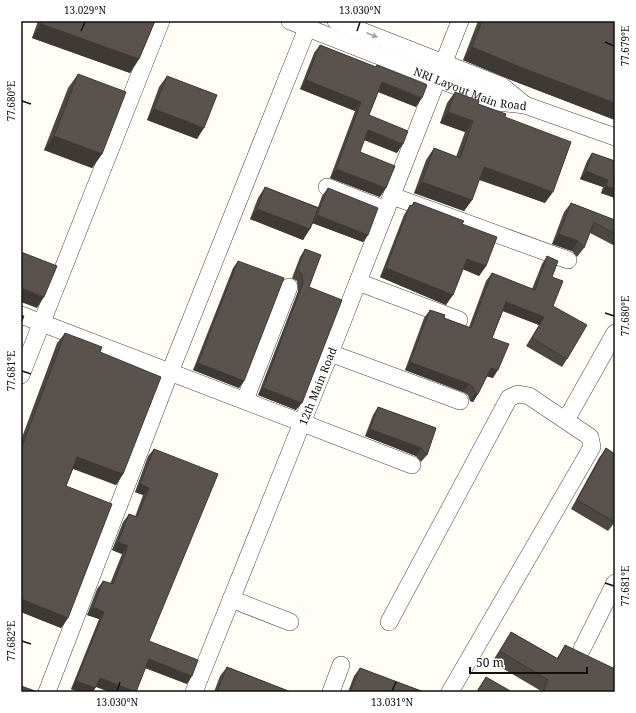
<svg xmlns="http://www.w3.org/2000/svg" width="636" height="713" font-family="'Noto Serif',serif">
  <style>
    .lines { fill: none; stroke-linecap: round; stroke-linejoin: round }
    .minor-casing { stroke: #444; stroke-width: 18 }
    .minor { stroke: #fff; stroke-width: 17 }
    .wall { fill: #4d4742 }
    .shaded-wall { fill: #3f3936 }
    .building { fill: #5a524d; stroke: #3f3936 }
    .oneway { fill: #a0a0a0 }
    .ticks { fill: none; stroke: #111; stroke-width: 1.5 }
    .labels { text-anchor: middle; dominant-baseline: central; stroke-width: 4; stroke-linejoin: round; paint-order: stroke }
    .street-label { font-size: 11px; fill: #111; stroke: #fff }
    .neatline { fill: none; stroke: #111; stroke-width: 1.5 }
    .ticks-label { font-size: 10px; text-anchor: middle; fill: #111 }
  </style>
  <rect width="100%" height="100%" fill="#fffdf5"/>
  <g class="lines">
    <defs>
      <g id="minor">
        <path id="s1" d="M290,21L497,102L525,105L615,137"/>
        <path d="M336,21L502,86L525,105"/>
        <path d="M327,187L386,210"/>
        <path d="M392,196L568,260"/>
        <path d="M358,282L459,320"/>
        <path d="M21,315L412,465"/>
        <path d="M330,353L460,401"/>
        <path d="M21,375L161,21"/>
        <path d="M245,400L289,287"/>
        <path d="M566,420L615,333"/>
        <path d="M231,599L290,622"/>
        <path d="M389,622L509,398L518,394L529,396L590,437L592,447L450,692"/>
        <path d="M582,649L615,583"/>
        <path d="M47,692L170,372L310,21"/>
        <path id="s2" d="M194,692L330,353L460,21"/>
        <path d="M331,692L341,665"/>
      </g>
    </defs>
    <use href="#minor" class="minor-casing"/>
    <use href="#minor" class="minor"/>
  </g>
  <path class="wall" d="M38,21H155L139,59L130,73L32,38Z
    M478,21H615V120L511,80L463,60Z
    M320,45L375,67L377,65L416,107L378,92L369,115L397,153L364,140L360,152L380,197L330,178L355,111L300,89L314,53Z
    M78,74L102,154L92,168L44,150L68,88Z
    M167,76L197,139L147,120L159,87Z
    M455,92L505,117L545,203L479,180L472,200L464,211L414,193L426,160L434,148L456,157L465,132L440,123L447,103Z
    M592,153L615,161V198L601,193L603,187L580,179L587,161Z
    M265,187L318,207L322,196L328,188L368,235L363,242L313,223L303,240L250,219L258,198Z
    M414,202L462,224L486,266L479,276L463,269L446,305L380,277L404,215L410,205L411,206Z
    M571,203L614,220L615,218V246L590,233L584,248L577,257L572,251L552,244L564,212Z
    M305,249L309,287L296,410L258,395L298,291L297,281L292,278L300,257Z
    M547,256L552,277L553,306L567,359L562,367L526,346L539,325L503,311L492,338L493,378L487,376L473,402L470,401L468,395L463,392L405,370L424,318L430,310L444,318L469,327L486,281L492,273L532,289L542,264Z
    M238,261L244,381L239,388L193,370L233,268Z
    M65,333L100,352L123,474L116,485L73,469L66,486L68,618L61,628L21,612V440L57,343Z
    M378,407L436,428L427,455L421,462L416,456L365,436L373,415Z
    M606,448L615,522L608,531L571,509L599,458Z
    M154,449L149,641L187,684L145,668L136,692H110L96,687L93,692H79L71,689L99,619L87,615L97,589L103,581L110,584L122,554L112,550L123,522L129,514L135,517L143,495L135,492L148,456Z
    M511,632L557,658L565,645L615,692H540L541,691L492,662L504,643Z
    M227,667L291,692H214L220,676Z
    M360,668L424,692H348L354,676Z
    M486,677L512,692H476Z"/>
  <path class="shaded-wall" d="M41,24L139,59L130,73L32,38Z
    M472,47L615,103V120L511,80L463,60Z
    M306,80L361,102L355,111L300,89Z
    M382,82L422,98L416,107L376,91Z
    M154,109L204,128L197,139L147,120Z
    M448,112L473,121L465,132L440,123Z
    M368,130L403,144L397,153L362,139Z
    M54,136L102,154L92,168L44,150Z
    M484,167L553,192L545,203L476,178Z
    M336,169L386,188L380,197L330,178Z
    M586,171L608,180L603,187L580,179Z
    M422,182L472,200L464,211L414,193Z
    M606,186L615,189V198L601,193Z
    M257,209L310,229L303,240L250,219Z
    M317,215L368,235L363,242L312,223Z
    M559,234L578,241L572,251L552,244Z
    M467,259L486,266L479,276L460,268Z
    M386,268L453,295L446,305L380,277Z
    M21,288L44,297L37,308L21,302Z
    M506,302L544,317L539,325L500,310Z
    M410,362L469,384L463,392L405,370Z
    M198,363L244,381L239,388L193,370Z
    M491,368L498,370L493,378L485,376Z
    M263,388L302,403L296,410L258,395Z
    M475,393L478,394L473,402L470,401Z
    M370,429L421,448L416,456L365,436Z
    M77,457L123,474L116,485L70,467Z
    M140,484L149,488L143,495L135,492Z
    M118,542L128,546L122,554L112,550Z
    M21,599L68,618L61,628L21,612Z
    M93,607L104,612L99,619L87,615Z
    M149,659L192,676L187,684L143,667Z
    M100,678L135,692H110L94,686Z
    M76,681L95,688L93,692H79L71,689Z"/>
  <path class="building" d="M43,21H155L139,59L41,24Z
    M482,21H615V103L520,67L472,47Z
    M320,45L376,67L377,65L427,85L422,98L382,82L369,115L408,131L403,144L368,130L360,152L395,166L386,188L336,169L361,102L306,80Z
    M78,74L126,92L102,154L54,136Z
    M167,76L217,95L204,128L154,109Z
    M455,92L479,101L478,104L506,114L505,117L571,142L553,192L484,167L472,200L422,182L434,148L460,158L473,121L448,112Z
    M592,153L615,161V189L606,186L608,180L586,171Z
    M265,187L318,208L310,229L257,209Z
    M328,188L378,208L368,235L317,215Z
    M414,202L464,221L462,224L497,237L486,266L467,259L453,295L386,268L410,205L412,206Z
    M571,203L615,220V219V234L594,222L584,248L578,241L559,234Z
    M305,249L321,255L309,287L342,300L302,403L263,388L303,283L302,274L297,270Z
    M21,252L57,266L44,297L21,288Z
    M547,256L558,261L552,277L563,281L553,306L587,325L567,359L532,338L544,317L506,302L492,338L509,344L498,370L491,368L478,394L475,393L473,387L469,384L410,362L430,310L445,315L444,318L471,328L492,273L535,290Z
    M238,261L284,278L244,381L198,363Z
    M21,315L24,316L21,324Z
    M65,333L102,347L100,352L161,377L123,474L77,457L66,486L112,504L68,618L21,599V449Z
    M378,407L436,428L427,455L421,448L370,429Z
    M606,448L615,454V522L577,500Z
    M154,449L218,474L149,641L198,660L192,676L149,659L136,692L100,678L95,688L76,681L104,612L93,607L103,581L113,584L128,546L118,542L129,514L137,517L149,488L140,484Z
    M511,632L558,659L565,645L615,669V692H543L548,680L500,651Z
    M227,667L291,692H217Z
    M360,668L424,692H350Z
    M486,677L512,692H477Z
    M21,686L38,692H21Z"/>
  <defs><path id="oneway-solid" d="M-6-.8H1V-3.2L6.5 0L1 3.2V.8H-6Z"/></defs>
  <use class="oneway" href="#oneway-solid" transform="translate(372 35) rotate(22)"/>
  <path class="ticks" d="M81,31L85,22M357,31L360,22M605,42L614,46M22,101L31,104M605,313L614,316M22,371L31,374M605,583L614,586M22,641L31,644M117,691L120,682M392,691L396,682"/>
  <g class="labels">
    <g class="street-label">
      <text stroke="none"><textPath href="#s1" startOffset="193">NRI Layout Main Road</textPath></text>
      <text stroke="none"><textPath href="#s2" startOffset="330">12th Main Road</textPath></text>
    </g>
  </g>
  <rect width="636" height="713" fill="none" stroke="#ffffff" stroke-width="44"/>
  <path d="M470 667v6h117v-6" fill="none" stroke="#111111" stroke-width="2"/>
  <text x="476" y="667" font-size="12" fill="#111111" stroke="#ffffff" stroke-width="3" paint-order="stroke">50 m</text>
  <rect x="22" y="22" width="592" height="669" class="neatline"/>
  <g class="ticks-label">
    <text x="85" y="14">13.029°N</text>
    <text x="360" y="14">13.030°N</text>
    <text transform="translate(625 46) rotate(-90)" y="4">77.679°E</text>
    <text transform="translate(11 101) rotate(-90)" y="4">77.680°E</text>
    <text transform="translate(625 316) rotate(-90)" y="4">77.680°E</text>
    <text transform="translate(11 371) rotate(-90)" y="4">77.681°E</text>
    <text transform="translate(625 586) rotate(-90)" y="4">77.681°E</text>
    <text transform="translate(11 641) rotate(-90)" y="4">77.682°E</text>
    <text x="117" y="706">13.030°N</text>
    <text x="392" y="706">13.031°N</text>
  </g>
</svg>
